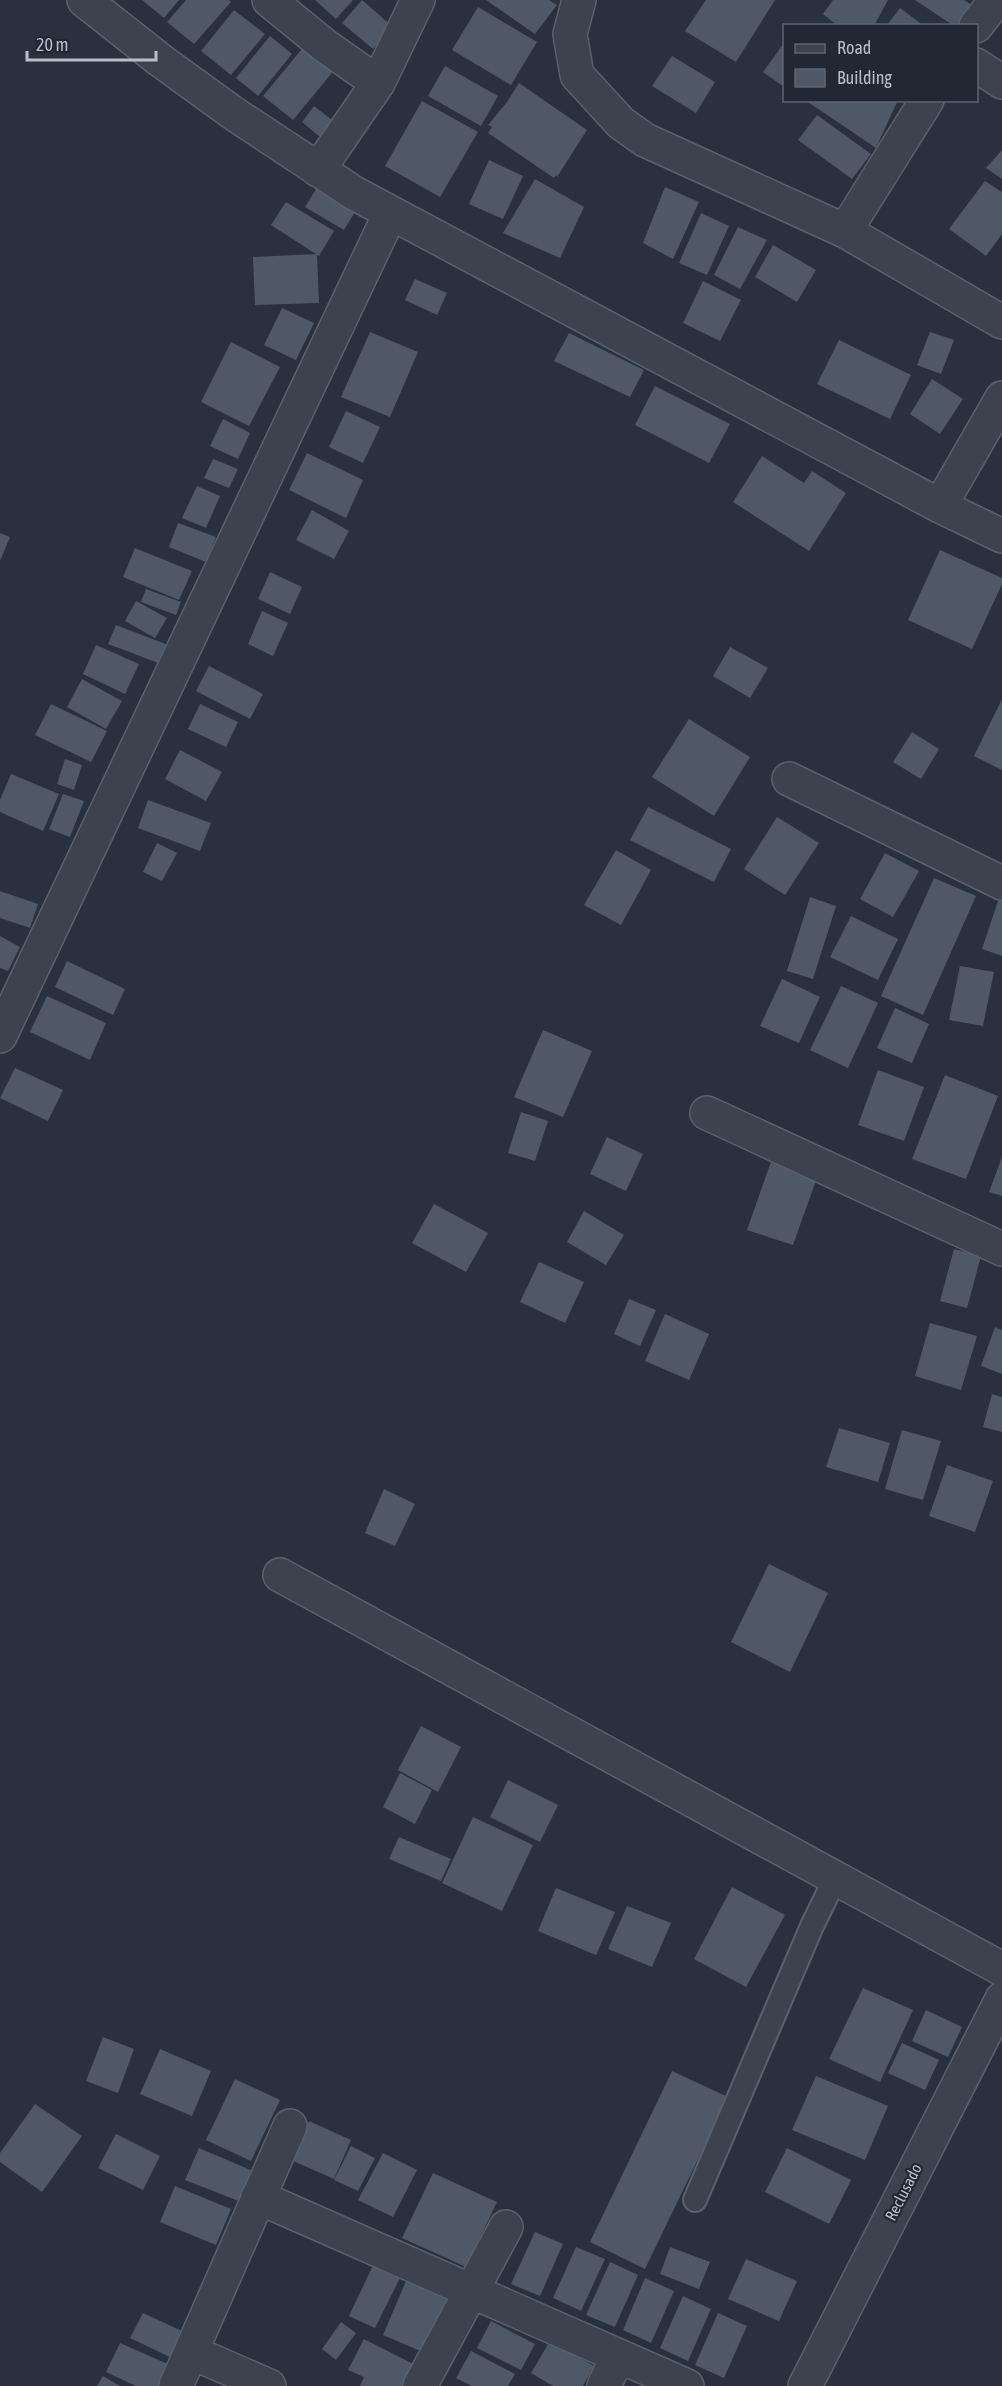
<svg xmlns="http://www.w3.org/2000/svg" width="1002" height="2386" font-family="'Asap Condensed',sans-serif">
  <style>
    .building { fill: #4f5867 }
    .lines { fill: none; stroke-linecap: round; stroke-linejoin: round }
    .service-casing { stroke: #5a616c; stroke-width: 26 }
    .minor-casing { stroke: #5a616c; stroke-width: 36 }
    .tertiary-casing { stroke: #5a616c; stroke-width: 36 }
    .service { stroke: #3c434f; stroke-width: 22 }
    .minor { stroke: #3c434f; stroke-width: 33 }
    .tertiary { stroke: #3c434f; stroke-width: 33 }
    .labels { text-anchor: middle; dominant-baseline: central; stroke-width: 4.5; stroke-linejoin: round; paint-order: stroke }
    .street-label { font-size: 16px; fill: #b9bfc9; stroke: #212834 }
  </style>
  <rect width="100%" height="100%" fill="#29313f"/>
  <path class="building" d="M142,0H179L164,18Z
    M186,0H229L231,2L194,44L167,22Z
    M315,0H353L336,19Z
    M362,0L393,27L373,49L342,23Z
    M486,0H549L557,5L535,34Z
    M706,0H775L736,62L685,31Z
    M833,0H888L874,26H838L823,14Z
    M915,0H964L975,7L963,26H954Z
    M478,7L537,42L511,85L452,50Z
    M900,8L924,26H886Z
    M234,10L265,34L231,75L201,51Z
    M270,36L292,54L258,96L236,78Z
    M784,43V87L763,72Z
    M306,44L336,68L293,120L263,96Z
    M672,56L715,82L696,113L652,86Z
    M445,66L498,96L481,126L428,96Z
    M519,83L587,130L557,177L556,175L554,178L488,133L492,127L488,125L507,102Z
    M805,100H898L876,148Z
    M422,101L478,132L440,197L385,166Z
    M314,106L341,127L327,143L302,122Z
    M817,115L871,154L852,179L798,140Z
    M1002,150V179L986,168Z
    M489,160L523,176L503,219L469,204Z
    M535,179L584,207L560,258L503,233Z
    M985,181L1002,192V234L986,256L949,229Z
    M318,186L356,210L344,230L305,207Z
    M665,187L699,202L673,259L643,243Z
    M286,202L334,231L319,256L271,225Z
    M701,213L729,226L707,275L679,263Z
    M738,227L767,240L740,289L714,275Z
    M773,245L816,270L797,302L755,277Z
    M317,254L319,303L255,305L253,257Z
    M415,279L447,293L437,315L405,300Z
    M703,281L741,300L720,341L683,323Z
    M282,308L314,323L296,360L264,345Z
    M370,332L418,352L390,417L341,397Z
    M930,332L954,340L941,374L917,365Z
    M569,333L644,370L630,397L554,361Z
    M839,340L911,375L890,419L817,384Z
    M231,342L280,367L249,426L201,402Z
    M932,379L963,399L940,434L910,414Z
    M655,386L730,424L709,463L635,425Z
    M346,411L380,427L363,463L329,447Z
    M223,419L250,433L238,459L210,446Z
    M307,453L363,480L346,518L289,490Z
    M762,456L804,483L812,471L846,493L809,551L733,502Z
    M213,459L238,469L229,488L204,478Z
    M197,486L220,496L206,528L182,518Z
    M312,510L349,531L334,559L296,540Z
    M178,523L216,537L206,562L169,547Z
    M0,533L10,537L0,561Z
    M135,548L192,571L179,600L123,577Z
    M940,550L1002,578V584L972,649L908,620Z
    M270,572L302,587L290,614L258,599Z
    M146,589L181,602L176,615L141,602Z
    M136,601L167,618L155,638L125,621Z
    M262,611L288,623L273,656L248,644Z
    M116,625L168,645L161,664L108,644Z
    M96,645L139,664L125,694L83,674Z
    M730,647L768,668L750,698L713,676Z
    M209,666L263,694L250,719L196,691Z
    M82,679L122,701L106,729L67,707Z
    M1002,699V770L974,756Z
    M51,704L107,731L91,762L35,735Z
    M200,704L238,722L226,747L188,729Z
    M689,719L750,757L714,816L652,777Z
    M912,732L939,749L921,779L893,762Z
    M180,750L222,772L206,801L165,779Z
    M65,759L82,765L74,790L57,784Z
    M11,774L59,794L43,831L0,812V800Z
    M63,794L84,801L70,837L49,829Z
    M148,800L211,823L200,851L138,828Z
    M648,807L731,849L714,882L630,840Z
    M777,817L819,843L785,895L744,869Z
    M157,843L177,853L162,881L143,872Z
    M616,850L651,870L621,925L584,905Z
    M885,853L919,871L893,917L860,899Z
    M934,878L976,896L923,1015L881,996Z
    M0,891L38,904L30,928L0,918Z
    M810,897L836,906L813,979L787,971Z
    M999,898L1002,899V956L982,949Z
    M851,916L898,939L878,980L830,957Z
    M0,936L20,947L8,971L0,968Z
    M67,961L125,989L113,1015L55,987Z
    M960,966L994,972L983,1026L949,1020Z
    M782,979L820,997L799,1043L760,1026Z
    M841,986L878,1003L848,1068L810,1050Z
    M47,996L106,1023L90,1060L30,1032Z
    M895,1008L929,1024L912,1063L877,1048Z
    M543,1030L592,1051L563,1117L514,1097Z
    M15,1068L63,1090L48,1121L0,1098Z
    M878,1070L924,1087L904,1141L858,1125Z
    M945,1075L998,1096L966,1179L912,1159Z
    M521,1112L548,1121L535,1161L508,1153Z
    M607,1137L643,1154L626,1191L590,1174Z
    M773,1156L819,1172L793,1245L747,1230Z
    M1002,1157V1196L989,1192Z
    M434,1204L488,1233L466,1272L412,1243Z
    M584,1211L624,1235L606,1265L567,1242Z
    M954,1249L981,1256L967,1308L940,1301Z
    M539,1262L584,1282L565,1323L520,1302Z
    M629,1299L656,1310L640,1346L614,1334Z
    M665,1314L709,1334L689,1380L645,1361Z
    M930,1323L977,1336L961,1390L915,1376Z
    M995,1327L1002,1330V1374L981,1366Z
    M992,1394L1002,1397V1432L983,1427Z
    M839,1428L890,1443L878,1482L826,1467Z
    M902,1430L941,1441L923,1500L885,1489Z
    M947,1465L993,1481L975,1532L929,1516Z
    M384,1489L415,1504L395,1546L365,1533Z
    M769,1564L828,1593L790,1672L731,1642Z
    M421,1726L461,1747L438,1792L398,1770Z
    M400,1773L432,1790L415,1824L383,1807Z
    M508,1780L558,1805L540,1842L490,1817Z
    M473,1817L533,1845L502,1911L442,1883Z
    M399,1837L451,1859L441,1881L389,1859Z
    M732,1887L785,1915L746,1987L694,1959Z
    M556,1888L615,1912L596,1955L538,1931Z
    M627,1906L671,1923L652,1967L608,1949Z
    M863,1988L913,2010L880,2082L829,2059Z
    M926,2010L962,2027L948,2057L912,2041Z
    M103,2037L134,2049L118,2093L86,2081Z
    M902,2043L939,2060L925,2090L888,2073Z
    M160,2049L211,2071L192,2116L140,2094Z
    M672,2071L728,2097L645,2269L590,2242Z
    M816,2076L888,2106L865,2160L792,2130Z
    M235,2079L280,2100L251,2161L206,2140Z
    M35,2104L82,2136L42,2192L0,2162V2153Z
    M309,2121L351,2140L334,2179L291,2160Z
    M116,2134L160,2156L143,2190L98,2168Z
    M351,2146L375,2158L358,2191L334,2180Z
    M199,2148L253,2171L241,2202L185,2180Z
    M787,2148L851,2180L829,2224L765,2192Z
    M383,2153L417,2170L393,2217L358,2200Z
    M433,2173L497,2202L466,2267L402,2238Z
    M175,2186L231,2209L216,2245L160,2222Z
    M535,2232L563,2244L540,2296L511,2284Z
    M576,2247L605,2259L581,2311L553,2298Z
    M670,2247L710,2262L699,2289L660,2274Z
    M377,2257L404,2270L375,2328L349,2316Z
    M746,2259L797,2281L779,2321L728,2299Z
    M610,2262L638,2275L615,2327L586,2315Z
    M409,2274L451,2292L425,2353L383,2335Z
    M645,2278L674,2291L651,2343L623,2330Z
    M683,2296L711,2309L688,2361L660,2348Z
    M143,2313L184,2332L172,2358L130,2338Z
    M718,2313L747,2326L724,2378L695,2365Z
    M491,2321L535,2344L521,2370L477,2348Z
    M341,2322L356,2333L336,2360L322,2349Z
    M364,2339L419,2367L409,2386H360L364,2377L348,2370Z
    M550,2341L594,2366L583,2386H553L531,2373Z
    M120,2343L170,2365L160,2386H136L106,2372Z
    M471,2351L515,2374L508,2386H472L456,2378Z
    M103,2376L120,2386H97Z"/>
  <g class="lines">
    <defs>
      <path id="service" d="M695,2200L812,1926L835,1879"/>
      <path id="minor" d="M84,0L160,60L233,113L354,193L940,506L1002,536
        M269,0L324,45L378,83
        M579,0L570,34L577,75L621,123L645,140L845,231L1002,322
        M976,26L996,0
        M976,65L1002,82
        M318,170L378,83L418,0
        M845,231L927,100
        M940,506L1002,398
        M789,779L1002,883
        M0,1036L390,214
        M707,1113L1002,1249
        M280,1575L1002,1969
        M258,2197L687,2386
        M191,2352L269,2386
        M176,2386L290,2126
        M420,2386L506,2227
        M604,2386L618,2356"/>
      <path id="tertiary" d="M805,2386L1002,1999"/>
    </defs>
    <use href="#service" class="service-casing"/>
    <use href="#minor" class="minor-casing"/>
    <use href="#tertiary" class="tertiary-casing"/>
    <use href="#service" class="service"/>
    <use href="#minor" class="minor"/>
    <use href="#tertiary" class="tertiary"/>
  </g>
  <g class="labels">
    <g class="street-label">
      <text transform="translate(903 2192) rotate(-63)">Reclusado</text>
    </g>
  </g>
  <rect x="783" y="24" width="195" height="78" fill="#212834" stroke="#5e6470" stroke-width="1.5"/>
  <rect x="795" y="44" width="30" height="9" fill="#3c434f" stroke="#5e6470" stroke-width="1.5"/>
  <text x="837" y="54" font-size="18" fill="#b9bfc9">Road</text>
  <rect x="795" y="69" width="30" height="18" fill="#4f5867" stroke="#5e6470" stroke-width="1.5"/>
  <text x="837" y="84" font-size="18" fill="#b9bfc9">Building</text>
  <path d="M27 51v9h129v-9" fill="none" stroke="#b9bfc9" stroke-width="3"/>
  <text x="36" y="51" font-size="18" fill="#b9bfc9" stroke="#212834" stroke-width="4.5" paint-order="stroke">20 m</text>
</svg>
